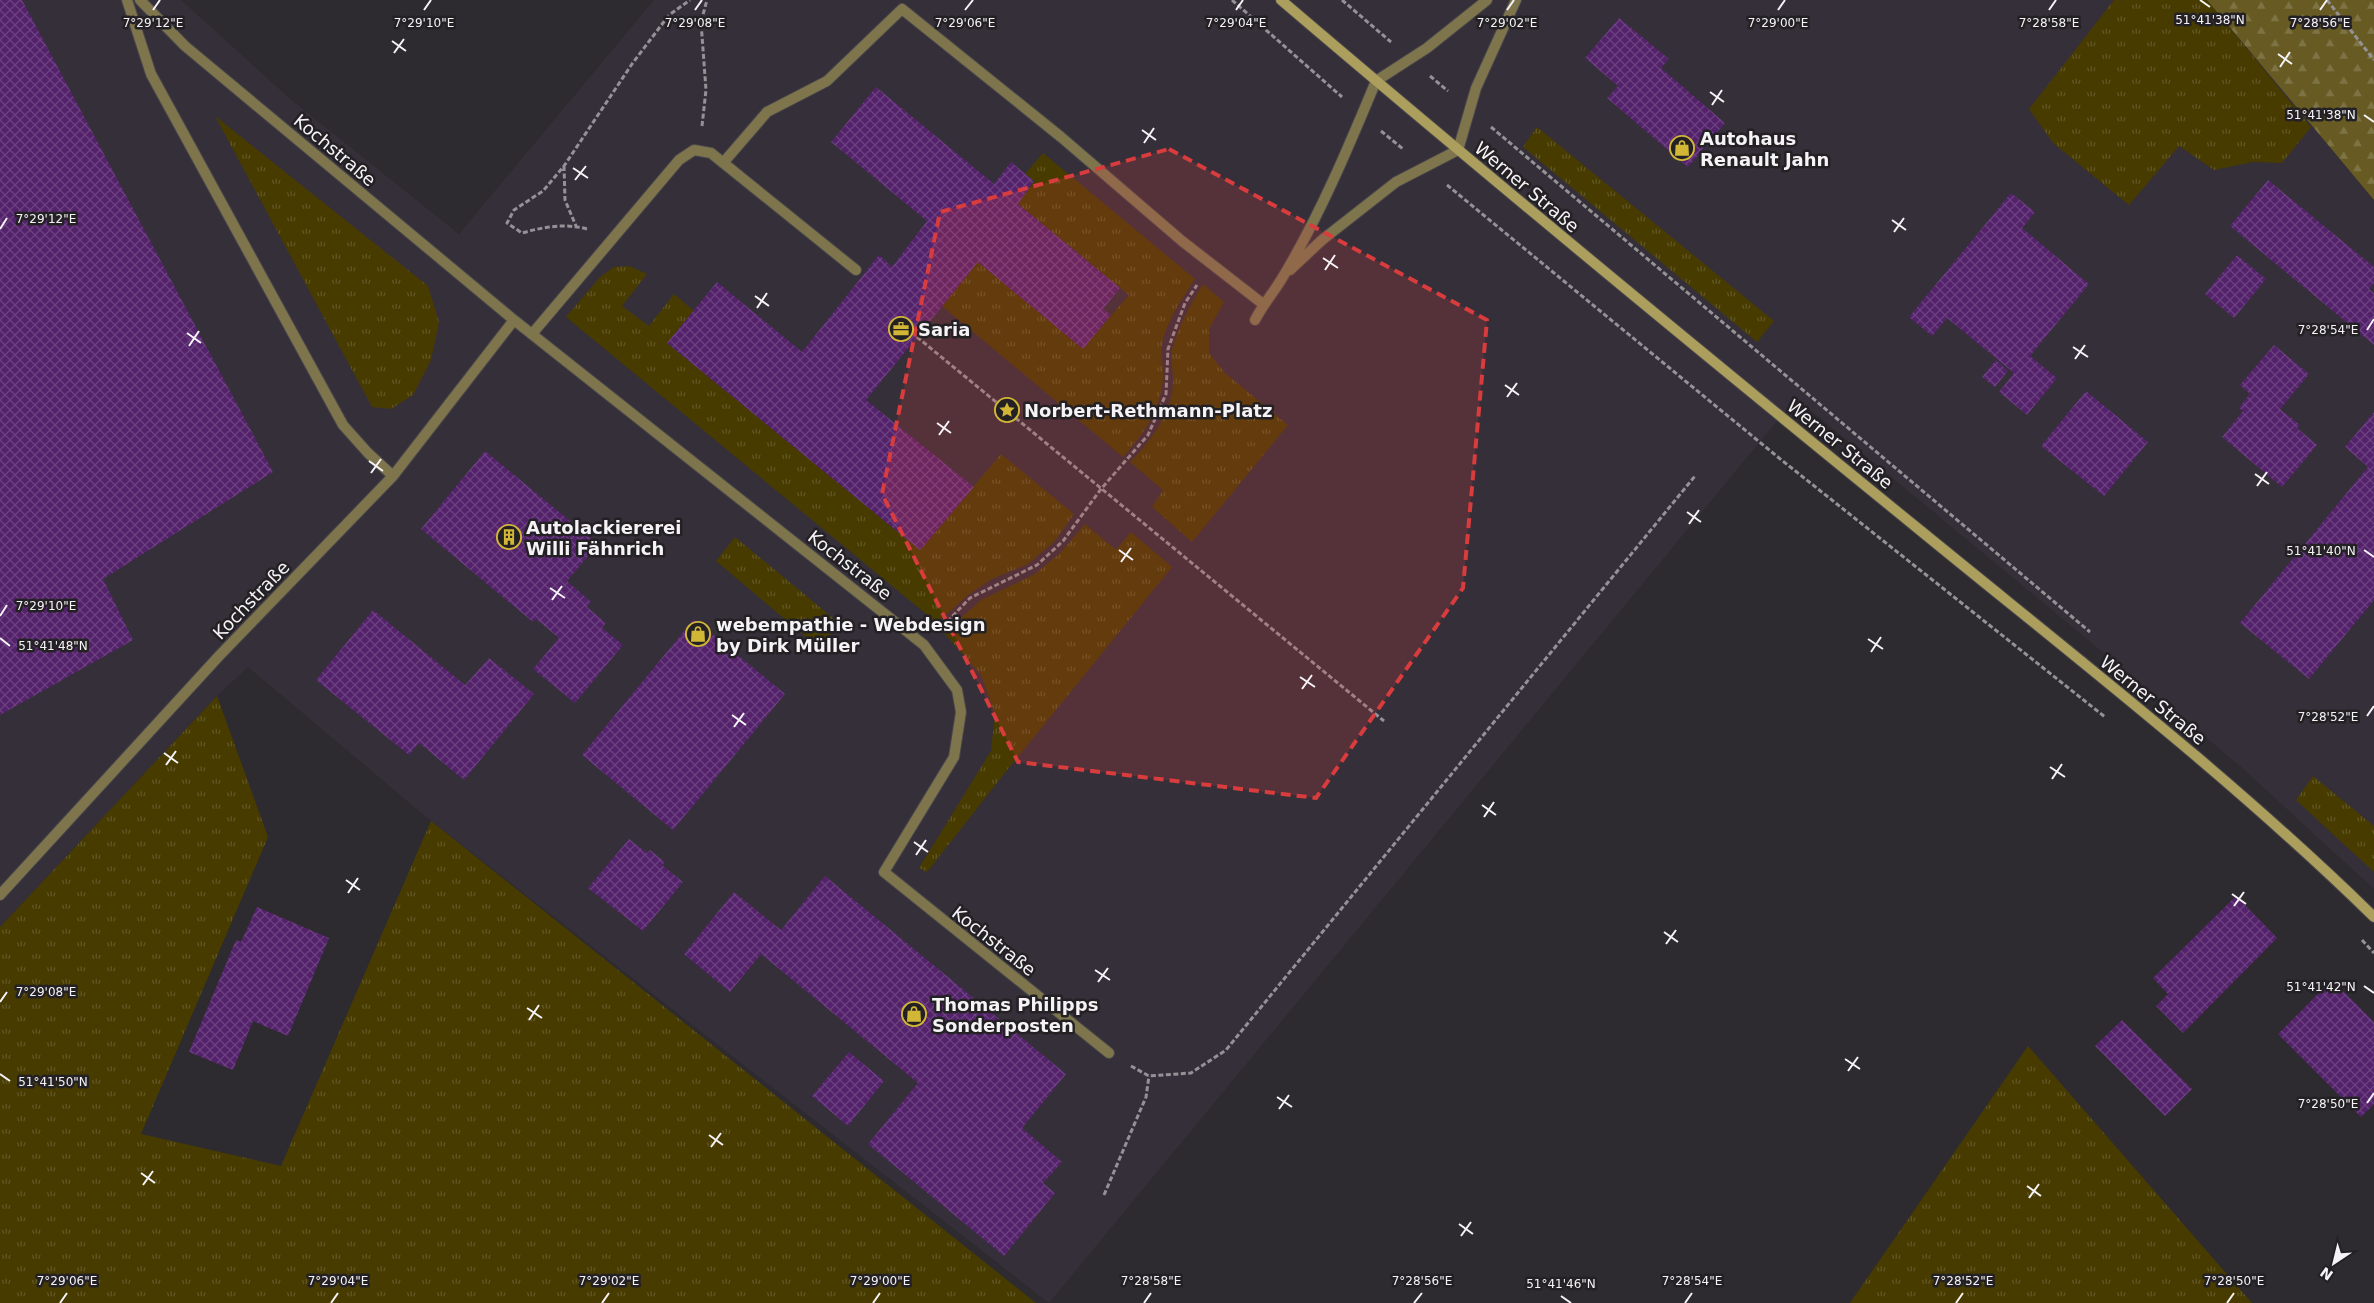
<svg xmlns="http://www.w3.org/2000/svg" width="2374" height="1303" font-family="'DejaVu Sans',sans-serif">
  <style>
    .built { fill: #352f39 }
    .grass { fill: url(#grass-tufts) }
    .forest { fill: url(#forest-firs) }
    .building { fill: url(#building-cross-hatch) }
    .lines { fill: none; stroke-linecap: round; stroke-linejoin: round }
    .lane-casing { stroke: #49474b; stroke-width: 12 }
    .street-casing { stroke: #49474b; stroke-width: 12 }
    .secondary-casing { stroke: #49474b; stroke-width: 12 }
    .path { stroke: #949296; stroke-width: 3; stroke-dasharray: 5 2.5; stroke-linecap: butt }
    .lane { stroke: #7e754d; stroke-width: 10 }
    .street { stroke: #7e754d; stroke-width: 10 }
    .secondary { stroke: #ac9e5d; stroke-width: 10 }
    .marked { fill: #d93c3d; fill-opacity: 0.2; stroke: #d93c3d; stroke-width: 4; stroke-dasharray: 10 6; stroke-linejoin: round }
    .ticks { fill: none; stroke: #f5f3f6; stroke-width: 2 }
    .labels { text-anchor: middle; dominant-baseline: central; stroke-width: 5; stroke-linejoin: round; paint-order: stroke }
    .poi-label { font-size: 18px; font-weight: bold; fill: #f5f3f6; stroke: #242125; text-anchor: start }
    .street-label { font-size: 18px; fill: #f5f3f6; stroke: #242125 }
    .ticks-label { font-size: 12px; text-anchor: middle; fill: #f5f3f6; stroke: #242125; stroke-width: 5; stroke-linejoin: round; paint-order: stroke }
  </style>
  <defs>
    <pattern id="grass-tufts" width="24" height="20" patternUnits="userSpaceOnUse" patternTransform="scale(1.25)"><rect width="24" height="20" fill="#473b00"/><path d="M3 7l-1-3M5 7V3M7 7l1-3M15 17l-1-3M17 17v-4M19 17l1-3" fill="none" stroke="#625826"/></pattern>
    <pattern id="forest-firs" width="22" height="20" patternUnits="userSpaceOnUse" patternTransform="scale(1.25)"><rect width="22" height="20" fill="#675b23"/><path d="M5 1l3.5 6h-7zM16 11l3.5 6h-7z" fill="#7d7344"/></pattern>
    <pattern id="building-cross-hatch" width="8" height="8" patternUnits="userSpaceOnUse" patternTransform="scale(1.25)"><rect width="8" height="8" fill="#54216b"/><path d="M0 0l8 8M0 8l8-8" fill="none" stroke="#6d4281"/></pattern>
  </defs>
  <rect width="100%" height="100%" fill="#2d2b2f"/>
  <path class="built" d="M0,0H181L289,98L459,234L654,0H2207L2374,200V889L2239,765L1796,398L1049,1303L431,821L248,667L217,696L0,927Z"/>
  <path class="grass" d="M2114,0H2207L2311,127L2282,163L2253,162L2214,170L2179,146L2129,205L2053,143L2029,109Z
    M215,116L428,286L439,322L431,360L413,395L391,409L372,407Z
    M1537,127L1774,321L1757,342L1523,147Z
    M1043,153L1195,279C1182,299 1167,320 1162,344C1160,355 1164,368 1163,379C1161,410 1143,435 1123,457L942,306L978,262L1083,348L1129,295L1018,204L1034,181L1025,174Z
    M629,266L647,274L622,306L649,326L674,294L694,311L667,343L920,550L1001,454L1074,514L1055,541L1028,564L992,579L968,595L937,623L566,317L600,277L614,267Z
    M1203,284L1224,302L1209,329V353L1225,373L1288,425L1192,542L1152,507L1163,490L1130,462C1151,441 1170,415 1173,384C1174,373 1170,360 1172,349C1179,325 1190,305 1203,284Z
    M1085,524L1116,550L1131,532L1172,567L1004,774L927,872L919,868L991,751L995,714L981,675L944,633L981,600L1035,574L1060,553Z
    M735,537L839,623L819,648L716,561Z
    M217,696L268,837L141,1134L281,1166L431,821L1036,1303H0V927Z
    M2313,776L2374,826V872L2296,800Z
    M2028,1046L2252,1303H1850Z"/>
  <path class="forest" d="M2207,0H2374V200Z"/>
  <path class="building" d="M0,0H22L273,472L103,579L133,640L0,715Z
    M1619,18L1669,59L1661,68L1725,123L1688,167L1607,98L1618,86L1585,58Z
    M876,87L994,184L1011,162L1034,181L1018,204L1120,288L1103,309L1111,315L1083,349L978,262L866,400L974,487L920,550L667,343L717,282L802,352L879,255L892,267L927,221L831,142Z
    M2268,180L2374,267V283L2369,289L2374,293V345L2230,226Z
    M2011,193L2035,212L2022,228L2089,284L2030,356L2057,378L2027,415L1999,392L2014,373L1947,318L1932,336L1909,317Z
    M2237,255L2266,279L2234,318L2205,294Z
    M2274,345L2309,374L2280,409L2300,425L2297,428L2317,445L2282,487L2222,437L2243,411L2239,408L2250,394L2240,385Z
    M1996,360L2008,371L1995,387L1982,377Z
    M2086,391L2148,442L2104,496L2041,446Z
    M2374,412V600L2309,679L2240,623L2368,467L2345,447Z
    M485,451L598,544L567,581L591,602L587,607L606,623L602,628L623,645L575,703L533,669L559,638L536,619L533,622L421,529Z
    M373,610L465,685L489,658L534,694L464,780L419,743L409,755L316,680Z
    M694,619L785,694L673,830L582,755Z
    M629,839L647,853L650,850L665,862L662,865L683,882L643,931L588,888Z
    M825,876L1066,1074L1022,1128L1062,1162L1043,1183L1055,1193L1004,1256L868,1144L918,1083L761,954L730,992L684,954L734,892L781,930Z
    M2236,896L2277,938L2183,1033L2156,1006L2168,994L2153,978Z
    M257,907L329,938L288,1036L253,1021L233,1070L189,1052L236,940L241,942Z
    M2332,980L2374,1022V1104L2361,1117L2278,1034Z
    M2122,1020L2192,1089L2165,1116L2095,1046Z
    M849,1052L884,1081L848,1126L812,1096Z"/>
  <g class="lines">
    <defs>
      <path id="lane" d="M723,163L767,112L827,81L902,9L1061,137L1182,241L1263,304
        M1290,270L1322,240L1396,182L1458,150
        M1255,320C1263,304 1275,291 1284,275C1320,215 1349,146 1376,81
        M532,334L679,160L694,150L711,153L856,270"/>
      <path id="street" d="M127,0L151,74L343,425L368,453L393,476
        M140,0L185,46L514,320
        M1376,81L1427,48L1487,0
        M1458,150L1476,88L1516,0
        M0,895L219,656L393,476L514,320L924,645L957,690L961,712L954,757L884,872L1109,1053"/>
      <path id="secondary" d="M1281,0C1492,180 1706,356 1921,531C2075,657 2232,778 2374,917"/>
    </defs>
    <use href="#lane" class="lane-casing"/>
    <use href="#street" class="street-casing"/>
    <use href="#secondary" class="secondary-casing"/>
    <path class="path" d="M1232,0L1342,97
      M1342,0L1391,42
      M2327,0L2374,60
      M1430,76L1448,91
      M702,126L706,90L701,22L707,0
      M1491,127L2090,632
      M1381,131L1403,149
      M564,166L565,200L576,226
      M1447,185L1779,458L2105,717
      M587,229C565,223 543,227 522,233L507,223L514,210L543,191L564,166L632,64L669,15L690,0
      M917,337L1384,721
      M942,627L970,598L1037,565L1063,541L1101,489L1148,435L1166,394L1168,349L1185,303L1197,285
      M2362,940L2374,953
      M1131,1066L1149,1076L1191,1073L1226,1050L1695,476
      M1104,1195L1146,1097L1149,1076"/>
    <use href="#lane" class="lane"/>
    <use href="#street" class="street"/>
    <use href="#secondary" class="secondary"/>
  </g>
  <path class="marked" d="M1169,149L1487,320L1463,588L1316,798L1018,762L882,494L940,212Z"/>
  <path class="ticks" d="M2200,0L2210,7M153,10L160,0M424,10L431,0M695,10L702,0M965,10L973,0M1236,10L1243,0M1507,10L1514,0M1778,10L1785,0M2049,10L2056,0M2320,10L2327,0M392,41L406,51M394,53L404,39M2278,54L2292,64M2280,67L2290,52M1710,92L1724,102M1712,105L1722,90M2364,115L2374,122M1142,130L1156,140M1144,143L1154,128M573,168L588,178M575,180L586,166M1892,220L1906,230M0,229L7,218M1894,232L1904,218M1323,258L1338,268M1325,270L1335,255M755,296L769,306M757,308L767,293M2367,330L2374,319M187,333L201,343M189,346L199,331M2073,347L2088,357M2075,359L2085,345M1505,385L1519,395M1507,397L1517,383M937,423L951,433M939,435L949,421M369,461L383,471M371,473L381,459M2255,474L2269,484M2257,486L2267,472M1687,512L1701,522M1689,524L1699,510M1119,550L1133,560M2364,550L2374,557M1121,562L1131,548M550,588L565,598M552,600L562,586M0,616L7,605M0,638L10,646M1868,639L1883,649M1871,652L1881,637M1300,677L1315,687M1302,689L1312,675M732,715L746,725M2367,716L2374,706M734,727L744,713M164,753L178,763M166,765L176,751M2050,767L2065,777M2052,779L2062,764M1482,805L1496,815M1484,817L1494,802M914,842L928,852M916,855L926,840M346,880L360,890M348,893L358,878M2232,894L2246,904M2234,906L2244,892M1664,932L1678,942M1666,944L1676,930M1095,970L1110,980M1098,982L1108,968M2364,986L2374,993M0,1002L7,992M527,1008L542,1018M529,1020L539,1005M1845,1059L1860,1069M1848,1071L1858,1057M0,1074L10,1081M1277,1097L1292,1107M2367,1103L2374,1093M1279,1109L1289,1095M709,1135L723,1145M711,1147L721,1133M141,1173L155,1183M143,1185L153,1171M2027,1186L2041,1196M2029,1198L2039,1184M1459,1224L1473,1234M1461,1236L1471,1222M1561,1296L1571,1303M60,1303L67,1293M331,1303L338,1293M602,1303L609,1293M873,1303L880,1293M1144,1303L1151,1293M1414,1303L1422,1293M1685,1303L1692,1293M1956,1303L1963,1293M2227,1303L2234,1293"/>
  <defs>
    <symbol id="shop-ring" viewBox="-11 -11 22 22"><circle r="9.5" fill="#242125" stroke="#d2b736" stroke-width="1.5"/><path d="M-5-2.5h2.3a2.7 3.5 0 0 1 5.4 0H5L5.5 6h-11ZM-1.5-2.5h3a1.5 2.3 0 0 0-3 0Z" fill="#d2b736"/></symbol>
    <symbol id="office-ring" viewBox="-11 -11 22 22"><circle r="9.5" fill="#242125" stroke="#d2b736" stroke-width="1.5"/><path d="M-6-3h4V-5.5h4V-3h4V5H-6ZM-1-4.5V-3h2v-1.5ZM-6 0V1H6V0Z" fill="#d2b736"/></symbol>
    <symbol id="sight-ring" viewBox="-11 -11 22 22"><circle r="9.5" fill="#242125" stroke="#d2b736" stroke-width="1.5"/><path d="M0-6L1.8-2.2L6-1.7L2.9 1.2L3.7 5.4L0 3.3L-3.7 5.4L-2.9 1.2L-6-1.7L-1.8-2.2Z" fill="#d2b736"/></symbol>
    <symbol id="building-ring" viewBox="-11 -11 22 22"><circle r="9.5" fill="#242125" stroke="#d2b736" stroke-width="1.5"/><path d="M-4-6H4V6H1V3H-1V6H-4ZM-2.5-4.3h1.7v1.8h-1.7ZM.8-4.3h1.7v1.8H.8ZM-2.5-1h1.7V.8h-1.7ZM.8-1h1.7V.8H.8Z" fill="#d2b736"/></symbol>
  </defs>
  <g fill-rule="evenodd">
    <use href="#shop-ring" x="1668" y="134" width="28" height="28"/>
    <use href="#office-ring" x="887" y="315" width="28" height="28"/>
    <use href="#sight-ring" x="993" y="396" width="28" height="28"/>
    <use href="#building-ring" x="495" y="523" width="28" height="28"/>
    <use href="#shop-ring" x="684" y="620" width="28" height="28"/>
    <use href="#shop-ring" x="900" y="1000" width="28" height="28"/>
  </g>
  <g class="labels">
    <g class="poi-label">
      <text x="1700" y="138">Autohaus<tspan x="1700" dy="21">Renault Jahn</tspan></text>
      <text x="918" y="329">Saria</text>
      <text x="1024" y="410">Norbert-Rethmann-Platz</text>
      <text x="526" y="527">Autolackiererei<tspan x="526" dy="21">Willi Fähnrich</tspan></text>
      <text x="716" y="624">webempathie - Webdesign<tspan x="716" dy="21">by Dirk Müller</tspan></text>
      <text x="932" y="1004">Thomas Philipps<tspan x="932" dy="21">Sonderposten</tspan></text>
    </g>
    <g class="street-label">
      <text transform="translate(335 150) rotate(40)">Kochstraße</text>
      <text transform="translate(1527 187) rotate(40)">Werner Straße</text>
      <text transform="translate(1840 444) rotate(39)">Werner Straße</text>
      <text transform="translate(850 565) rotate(38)">Kochstraße</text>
      <text transform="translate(251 600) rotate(-46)">Kochstraße</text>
      <text transform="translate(2153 700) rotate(39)">Werner Straße</text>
      <text transform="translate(994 941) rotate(38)">Kochstraße</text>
    </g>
  </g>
  <g class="ticks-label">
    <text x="2210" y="24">51°41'38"N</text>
    <text x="153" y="27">7°29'12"E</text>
    <text x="424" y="27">7°29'10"E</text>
    <text x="695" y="27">7°29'08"E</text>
    <text x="965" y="27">7°29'06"E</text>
    <text x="1236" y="27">7°29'04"E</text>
    <text x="1507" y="27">7°29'02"E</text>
    <text x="1778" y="27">7°29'00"E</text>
    <text x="2049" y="27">7°28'58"E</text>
    <text x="2320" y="27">7°28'56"E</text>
    <text x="2321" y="119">51°41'38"N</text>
    <text x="46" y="223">7°29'12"E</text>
    <text x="2328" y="334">7°28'54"E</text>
    <text x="2321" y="555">51°41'40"N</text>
    <text x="46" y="610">7°29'10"E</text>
    <text x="53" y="650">51°41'48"N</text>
    <text x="2328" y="721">7°28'52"E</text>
    <text x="2321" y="991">51°41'42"N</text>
    <text x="46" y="996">7°29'08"E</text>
    <text x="53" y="1086">51°41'50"N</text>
    <text x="2328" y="1108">7°28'50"E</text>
    <text x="67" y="1285">7°29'06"E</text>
    <text x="338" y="1285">7°29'04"E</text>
    <text x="609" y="1285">7°29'02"E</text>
    <text x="880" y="1285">7°29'00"E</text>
    <text x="1151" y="1285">7°28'58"E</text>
    <text x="1422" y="1285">7°28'56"E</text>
    <text x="1692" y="1285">7°28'54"E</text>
    <text x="1963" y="1285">7°28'52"E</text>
    <text x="2234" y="1285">7°28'50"E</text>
    <text x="1561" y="1288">51°41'46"N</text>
  </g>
  <g transform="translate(2334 1263) rotate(215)" stroke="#242125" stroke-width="4" paint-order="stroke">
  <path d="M0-4L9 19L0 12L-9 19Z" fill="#f5f3f6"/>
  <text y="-8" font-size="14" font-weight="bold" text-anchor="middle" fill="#f5f3f6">N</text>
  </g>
</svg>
